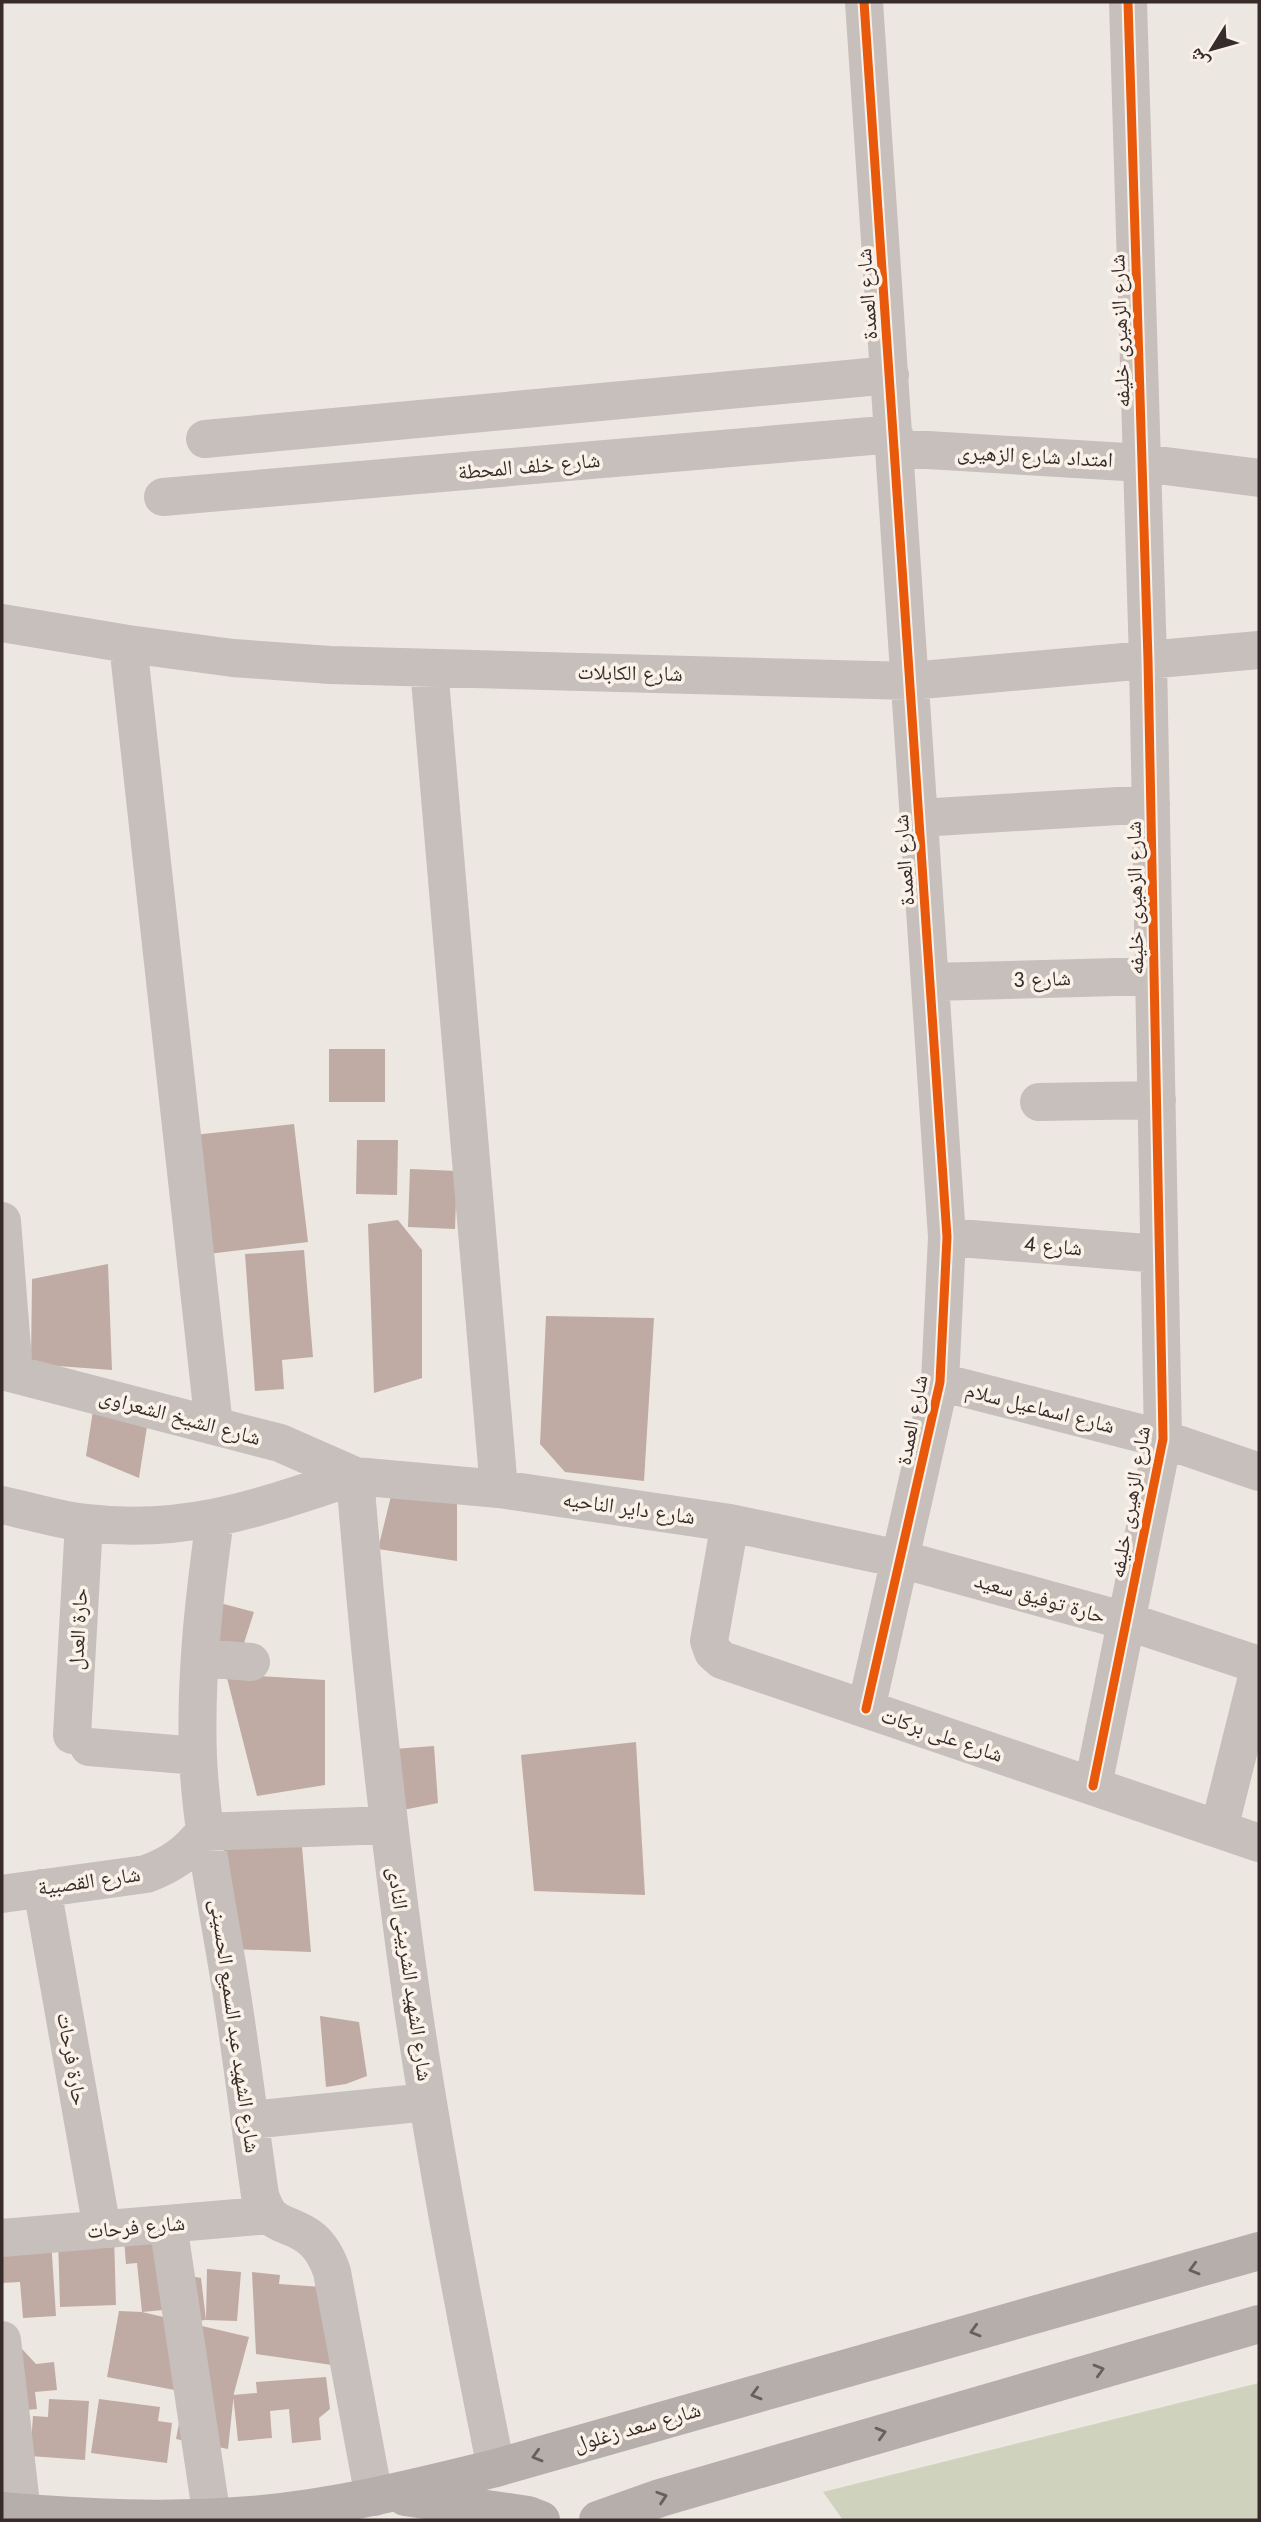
<svg xmlns="http://www.w3.org/2000/svg" width="1261" height="2522" font-family="Jost,'Noto Naskh Arabic',sans-serif">
  <style>
    .green { fill: #cfd2bc }
    .building { fill: #c0aaa4 }
    .lines { fill: none; stroke-linecap: round; stroke-linejoin: round }
    .minor { stroke: #c6bfbb; stroke-width: 38 }
    .major { stroke: #b5aeaa; stroke-width: 38 }
    .cycleway-casing { stroke: #faf1e9; stroke-width: 13 }
    .cycleway { stroke: #e8590c; stroke-width: 9 }
    .oneway { stroke: #69605d }
    .labels { text-anchor: middle; dominant-baseline: central; stroke-width: 7; stroke-linejoin: round; paint-order: stroke }
    .street-label { font-size: 21px; fill: #372c29; stroke: #faf1e9 }
  </style>
  <rect width="100%" height="100%" fill="#ede7e2"/>
  <path class="green" d="M1259,2383V2520H843L823,2492Z"/>
  <path class="building" d="M329,1049H385V1102H329Z
    M294,1124L308,1242L208,1254L194,1135Z
    M357,1140H398L397,1195L356,1194Z
    M410,1169L457,1171L455,1229L408,1227Z
    M398,1220L422,1250V1378L374,1393L368,1224Z
    M304,1250L313,1357L282,1360L284,1389L255,1391L245,1254Z
    M108,1264L112,1370L31,1364L32,1279Z
    M546,1316L654,1318L644,1481L565,1472L540,1444Z
    M94,1404L148,1420L139,1478L86,1456Z
    M393,1488L457,1495V1561L378,1549Z
    M220,1603L254,1612L244,1643L211,1651Z
    M226,1674L325,1680V1785L257,1796Z
    M636,1742L645,1895L534,1891L521,1755Z
    M434,1746L438,1803L393,1812L380,1750Z
    M301,1835L311,1952L233,1949L223,1845Z
    M320,2016L359,2022L367,2076L346,2084L326,2087Z
    M114,2236L116,2305L60,2307L58,2237Z
    M157,2237L163,2310L142,2312L137,2263L126,2264L124,2239Z
    M51,2240L56,2316L23,2318L20,2282L2,2283V2244Z
    M207,2269L241,2272L237,2321L206,2320Z
    M252,2272L280,2275L279,2284L322,2287L339,2366L256,2354Z
    M183,2275L201,2278L206,2320L188,2322Z
    M119,2311L142,2312L249,2337L234,2393L228,2449L176,2439L185,2392L107,2377Z
    M8,2334L36,2364L54,2362L57,2390L35,2392L37,2409L16,2411Z
    M326,2377L330,2409L319,2418L321,2440L292,2443L289,2409L270,2411L272,2438L238,2441L233,2395L257,2393L256,2382Z
    M49,2399L89,2401L85,2460L30,2456L33,2416L48,2417Z
    M99,2399L160,2407L158,2421L172,2423L167,2463L91,2453Z"/>
  <g class="lines">
    <path class="minor" d="M864,2L947,1237L940,1382L866,1709
      M205,439L890,375
      M895,448L1142,463L1259,478
      M163,497L894,434
      M2,623L128,644L233,658L330,665L910,681L1259,650
      M128,644L214,1426
      M429,668L499,1489
      M919,818L1151,804
      M930,982L1154,976
      M1039,1102L1157,1100
      M2,1221L14,1374
      M947,1237L1159,1254
      M2,1371L280,1443L355,1476L499,1489L730,1523L900,1559L1126,1621L1259,1665
      M940,1382L1163,1439L1259,1472
      M355,1476C369,1654 388,1831 413,2008C436,2162 465,2315 496,2468
      M2,1505C30,1511 58,1520 86,1523C188,1535 261,1507 355,1476
      M215,1519C204,1598 195,1677 198,1758C202,1836 219,1912 231,1989C242,2058 250,2127 260,2195C270,2226 280,2220 303,2233C318,2241 327,2257 332,2272L374,2497
      M730,1523L709,1641L713,1652L722,1660L1259,1843
      M200,1658L251,1662
      M72,1735L84,1523
      M89,1747L198,1756
      M1093,1786L1163,1439L1148,660L1128,2
      M1219,1829L1259,1669
      M42,1888L102,2229
      M2,1894L146,1874C171,1865 188,1853 204,1832L389,1825
      M250,2120L428,2102
      M168,2224L212,2518
      M2,2238L270,2215
      M2,2340L22,2513"/>
    <path class="major" d="M405,2497L528,2515L541,2520
      M2,2511C85,2518 168,2522 251,2515C335,2508 415,2488 496,2468L1259,2251
      M598,2520L660,2498L1259,2324"/>
    <defs>
      <path id="cycleway" d="M864,2L947,1237L940,1382L866,1709
        M1093,1786L1163,1439L1148,660L1128,2"/>
    </defs>
    <use href="#cycleway" class="cycleway-casing"/>
    <use href="#cycleway" class="cycleway"/>
  </g>
  <defs><path id="oneway-chevron" d="M-2-3.5L2.5 0L-2 3.5" fill="none" stroke-width="1.6" stroke-linecap="round" stroke-linejoin="round" transform="scale(1.75)"/></defs>
  <g class="oneway">
    <use href="#oneway-chevron" transform="translate(1194 2269) rotate(164)"/>
    <use href="#oneway-chevron" transform="translate(975 2331) rotate(164)"/>
    <use href="#oneway-chevron" transform="translate(1099 2370) rotate(-16)"/>
    <use href="#oneway-chevron" transform="translate(756 2394) rotate(164)"/>
    <use href="#oneway-chevron" transform="translate(881 2433) rotate(-16)"/>
    <use href="#oneway-chevron" transform="translate(537 2456) rotate(164)"/>
    <use href="#oneway-chevron" transform="translate(662 2497) rotate(-18)"/>
  </g>
  <g class="labels">
    <g class="street-label">
      <text transform="translate(867 294) rotate(-94)">شارع العمدة</text>
      <text transform="translate(1120 331) rotate(-92)">شارع الزهيرى خليفه</text>
      <text transform="translate(1035 456) rotate(3)">امتداد شارع الزهيرى</text>
      <text transform="translate(529 466) rotate(-5)">شارع خلف المحطة</text>
      <text transform="translate(630 673) rotate(1)">شارع الكابلات</text>
      <text transform="translate(904 860) rotate(-94)">شارع العمدة</text>
      <text transform="translate(1135 898) rotate(-91)">شارع الزهيرى خليفه</text>
      <text transform="translate(1042 979) rotate(-2)">شارع 3</text>
      <text transform="translate(1053 1246) rotate(5)">شارع 4</text>
      <text transform="translate(1040 1408) rotate(14)">شارع اسماعيل سلام</text>
      <text transform="translate(180 1417) rotate(15)">شارع الشيخ الشعراوى</text>
      <text transform="translate(912 1420) rotate(-79)">شارع العمدة</text>
      <text transform="translate(1130 1502) rotate(-80)">شارع الزهيرى خليفه</text>
      <text transform="translate(629 1508) rotate(8)">شارع داير الناحيه</text>
      <text transform="translate(1040 1598) rotate(16)">حارة توفيق سعيد</text>
      <text transform="translate(78 1629) rotate(-87)">حارة العدل</text>
      <text transform="translate(942 1735) rotate(19)">شارع على بركات</text>
      <text transform="translate(89 1881) rotate(-8)">شارع القصبية</text>
      <text transform="translate(410 1974) rotate(82)">شارع الشهيد الشربينى النادى</text>
      <text transform="translate(235 2026) rotate(82)">شارع الشهيد عبد السميع الحسينى</text>
      <text transform="translate(72 2059) rotate(80)">حارة فرحات</text>
      <text transform="translate(136 2227) rotate(-5)">شارع فرحات</text>
      <text transform="translate(637 2427) rotate(-16)">شارع سعد زغلول</text>
    </g>
  </g>
  <rect width="1261" height="2522" fill="none" stroke="#372c29" stroke-width="7"/>
  <g transform="translate(1212 49) rotate(233)" stroke="#faf1e9" stroke-width="5" paint-order="stroke">
  <path d="M0-5L12 26L0 18L-12 26Z" fill="#372c29"/>
  <text y="-10" font-size="19" font-weight="bold" text-anchor="middle" fill="#372c29">ش</text>
  </g>
</svg>
